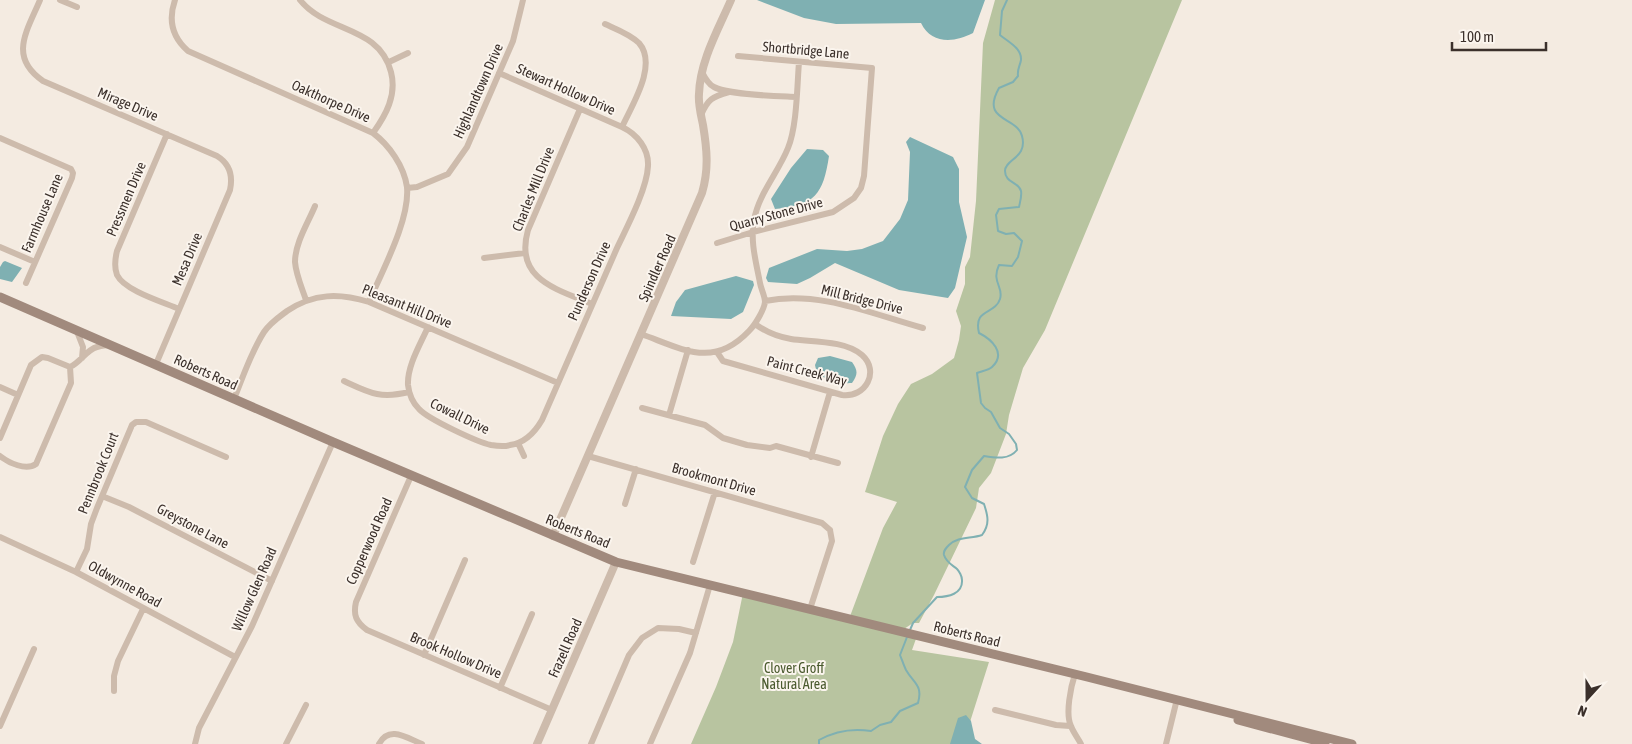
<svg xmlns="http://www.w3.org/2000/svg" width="1632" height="744" font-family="'Asap Condensed',sans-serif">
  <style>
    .green { fill: #b8c4a0 }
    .water { fill: #7fb0b2 }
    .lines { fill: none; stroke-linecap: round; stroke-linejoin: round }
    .stream { stroke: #7fb0b2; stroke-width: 2 }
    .minor { stroke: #cdbbac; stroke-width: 6 }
    .tertiary { stroke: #cdbbac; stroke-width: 8 }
    .secondary { stroke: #a18a7d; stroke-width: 9 }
    .labels { text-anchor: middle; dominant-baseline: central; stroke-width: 4; stroke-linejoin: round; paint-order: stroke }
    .street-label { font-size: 14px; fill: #3b302b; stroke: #fbf5ee }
    .park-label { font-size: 14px; fill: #4a5a2e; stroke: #fbf5ee }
  </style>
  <rect width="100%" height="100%" fill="#f4ebe1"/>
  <path class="green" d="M995,0H1182L1045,330L1023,368L1009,415L1006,434L991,473L979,488L976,508L934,595L919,623H913L901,631L917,636L912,650L989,662L963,744H691L716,687L733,642L743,593L849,619L883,528L897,502L865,492L883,436L898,404L911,384L932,374L954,358L959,340L961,326L956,311L965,284V267L970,257L976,201L983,43Z"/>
  <path class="water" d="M757,0H985L973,33C954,43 931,44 921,23L836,24L804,18Z
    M910,137L953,157L959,169V202L967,237L955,288L948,298L899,290L835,263L810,278L797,284L768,282L766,278L769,268L817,249L847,251L862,249L883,241L900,219L908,200L910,152L906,142Z
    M807,149L823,150L829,156C823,195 815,205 775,209L771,199L791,168Z
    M5,261L22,268L12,282L0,279V267L3,262Z
    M736,276L753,281L754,285L743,312L731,319L671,316L676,302L685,290Z
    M830,356L852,362C858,371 858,374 852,383C838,384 829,380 817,374L815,365L818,358Z
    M966,715L971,721L975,739L982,744H950L958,718Z"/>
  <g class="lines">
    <path class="stream" d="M910,630L913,623L937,597C948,597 963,594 962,580C962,576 959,571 957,569C952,565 946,562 944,555C943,551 946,548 949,545C958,536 971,539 982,535C990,524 988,516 984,504L972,498L965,487L972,470L984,456C996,458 1009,460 1017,450L1016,444L1009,434L1000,428L991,412L985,408L981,403L977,373C982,371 989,370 992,367C1007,353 991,339 979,333C973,308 995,315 1000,299C1004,287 991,282 999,265L1012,266L1018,257L1022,241L1014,233L1006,234L998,231L996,215L999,209L1019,207C1020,202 1022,196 1021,191C1019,182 1005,183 1005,171C1005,159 1028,158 1022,136C1017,116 980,122 999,88L1013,82L1018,76C1017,69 1020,66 1021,60C1022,48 1007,41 1000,35L1002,11L1007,0
      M819,744V740C835,731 852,728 871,731L880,725L891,722L900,711L918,703C923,685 914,684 906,670C904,666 902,660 900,655L907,637"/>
    <path class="minor" d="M40,0C27,31 8,57 43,81L217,156C230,164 233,176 230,190L156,364
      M60,0L77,7
      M175,0C168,20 172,37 188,51L373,133C389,145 404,166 407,187C410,220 382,271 369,302
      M300,0C326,33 379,25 391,72C397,95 386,115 373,133
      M605,24C616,29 630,34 639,43C658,65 632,105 622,127
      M389,62L408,53
      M702,72C705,78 708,84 714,87C729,95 777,96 796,97
      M580,109L528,230C514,279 556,289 592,304
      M701,115C708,99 712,97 729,92
      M167,134L117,251C115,259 114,267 117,275C125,291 163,302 179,309
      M0,138L71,169L73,173L72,178L26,283
      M407,188L417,187L448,174L467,147L513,41L523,0
      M717,243L753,232L833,212L854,198L861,188L864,176L872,68L738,56
      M0,247L35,262
      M484,258L525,253
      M306,300C302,288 296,275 295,262C295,243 308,223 315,206
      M765,301C818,290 872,314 923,328
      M428,327C420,345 407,366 408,385C409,394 413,403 419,409C428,419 477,442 491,445C497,446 504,447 510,445C525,443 535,432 542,420C567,363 592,305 617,248C627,227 647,189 648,166C649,149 637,134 622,127L499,73
      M76,329L83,347L82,358
      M641,334C683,349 713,369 749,331C755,325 764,310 765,302C765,296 761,289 760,283C756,262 750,241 754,220C759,193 778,173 788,148C797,126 797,87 799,62
      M717,352L723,361L842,395C866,398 880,371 862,355C845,340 811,342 791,339C778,337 766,332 755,324
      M70,367C81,362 86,350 97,347C101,346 105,345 109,345
      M344,381C370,393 380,399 409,392
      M0,387L18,395
      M234,399C243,377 251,352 264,332C270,323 279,317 287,311C314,293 339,293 369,302L558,383
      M642,408L705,425L723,438L747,445L770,448L776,446L838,463
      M669,415L688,350
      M0,438L31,365L42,357L48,358L70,367
      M518,443L524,456
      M0,456C9,463 26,471 36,464L71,383L70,367
      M588,456L822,523L830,530
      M811,457L830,392
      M411,476L356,602C353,615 356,622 367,630L552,710
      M102,496L129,507L272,581
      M625,504L636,469
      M0,537L76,572L235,657
      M693,562L715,492
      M76,572L87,549L91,524L97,508L132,425L136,422H146L226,457
      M810,609L832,541L830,530
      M424,655L465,560
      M1075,674C1071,686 1065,714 1071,726C1073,732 1078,738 1081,744
      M500,688L532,614
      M114,691V676L118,661L143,609
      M995,710L1056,725L1070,726
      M0,726L34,649
      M195,744L199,728L252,626L333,442
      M286,744L306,705
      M379,744C389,725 407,738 422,744
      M591,744L629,655L642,638L658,628L679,629L696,633
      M650,744L690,653L710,585
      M1166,744L1177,699"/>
    <path class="tertiary" d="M553,536L702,193C709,169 707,149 703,125C701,115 698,104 699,94C700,61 718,30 731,0
      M537,744L616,562"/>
    <path class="secondary" d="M0,297L333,442L616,562L1087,677L1352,744
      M1238,720L1325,743"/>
  </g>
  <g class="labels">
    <g class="street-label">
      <text transform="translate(806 50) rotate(5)">Shortbridge Lane</text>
      <text transform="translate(566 89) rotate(24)">Stewart Hollow Drive</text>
      <text transform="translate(478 91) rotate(-66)">Highlandtown Drive</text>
      <text transform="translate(331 101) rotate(24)">Oakthorpe Drive</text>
      <text transform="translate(128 104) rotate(23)">Mirage Drive</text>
      <text transform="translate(533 189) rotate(-68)">Charles Mill Drive</text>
      <text transform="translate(126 199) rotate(-67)">Pressmen Drive</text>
      <text transform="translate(42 213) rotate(-67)">Farmhouse Lane</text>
      <text transform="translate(776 214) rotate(-15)">Quarry Stone Drive</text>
      <text transform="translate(187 259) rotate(-67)">Mesa Drive</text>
      <text transform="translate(657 268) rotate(-66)">Spindler Road</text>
      <text transform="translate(589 281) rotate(-66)">Punderson Drive</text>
      <text transform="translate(862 299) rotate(14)">Mill Bridge Drive</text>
      <text transform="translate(407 306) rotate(22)">Pleasant Hill Drive</text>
      <text transform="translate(807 371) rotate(15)">Paint Creek Way</text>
      <text transform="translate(206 372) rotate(24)">Roberts Road</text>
      <text transform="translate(460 416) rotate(26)">Cowall Drive</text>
      <text transform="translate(98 473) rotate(-68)">Pennbrook Court</text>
      <text transform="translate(714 479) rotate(16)">Brookmont Drive</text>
      <text transform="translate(193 526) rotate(28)">Greystone Lane</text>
      <text transform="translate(578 531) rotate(22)">Roberts Road</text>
      <text transform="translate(369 541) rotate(-66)">Copperwood Road</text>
      <text transform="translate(125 584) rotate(29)">Oldwynne Road</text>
      <text transform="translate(254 589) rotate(-66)">Willow Glen Road</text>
      <text transform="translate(967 634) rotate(14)">Roberts Road</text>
      <text transform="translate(565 648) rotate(-66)">Frazell Road</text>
      <text transform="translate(456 655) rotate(23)">Brook Hollow Drive</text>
    </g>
    <g class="park-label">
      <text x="794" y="668">Clover Groff<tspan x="794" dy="16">Natural Area</tspan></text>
    </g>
  </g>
  <g transform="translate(1587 699) rotate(201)" stroke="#fbf5ee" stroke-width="4" paint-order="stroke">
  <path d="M0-4L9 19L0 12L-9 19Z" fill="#3b302b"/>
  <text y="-8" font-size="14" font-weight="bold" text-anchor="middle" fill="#3b302b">N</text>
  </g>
  <path d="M1452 42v8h94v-8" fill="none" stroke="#3b302b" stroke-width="2.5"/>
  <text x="1460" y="42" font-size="15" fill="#3b302b" stroke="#fbf5ee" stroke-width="4" paint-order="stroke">100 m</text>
</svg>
